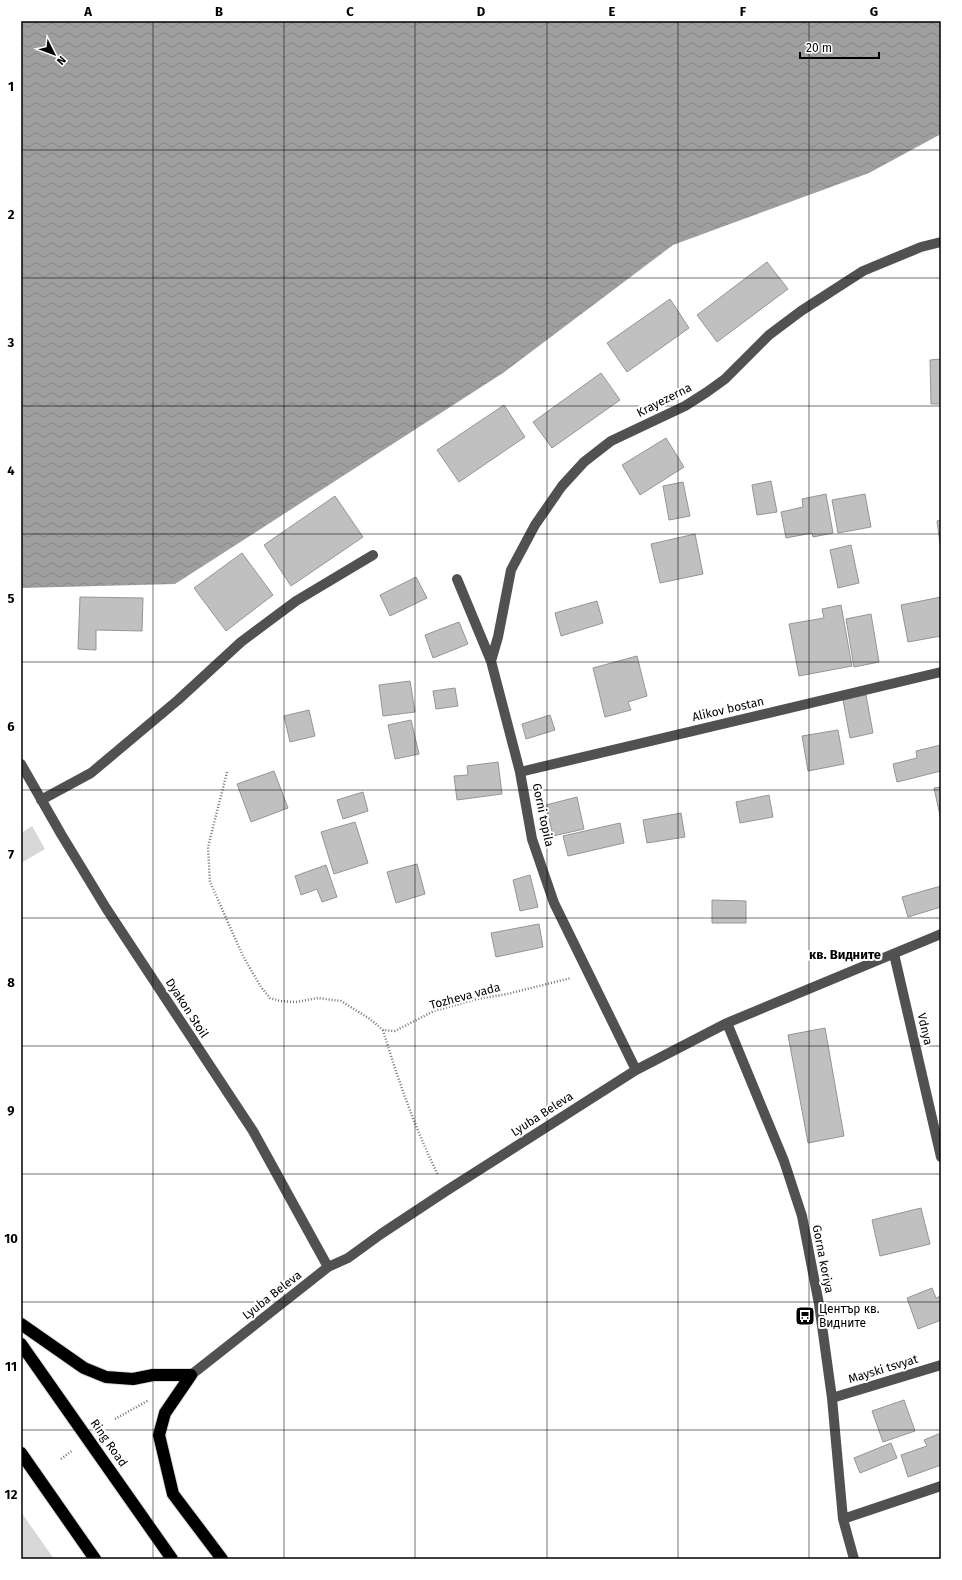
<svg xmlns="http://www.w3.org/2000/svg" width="962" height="1580" font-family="'Fira Sans',sans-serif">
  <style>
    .green { fill: #d8d8d8 }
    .water { fill: url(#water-waves) }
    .building { fill: #c0c0c0; stroke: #959595 }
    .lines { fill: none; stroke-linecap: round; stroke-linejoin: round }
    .highway-casing { stroke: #dbdbdb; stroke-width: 14 }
    .path { stroke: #737373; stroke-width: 2.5; stroke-dasharray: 1 2; stroke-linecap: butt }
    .minor { stroke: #515151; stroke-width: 10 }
    .highway { stroke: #000; stroke-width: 12 }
    .grid { fill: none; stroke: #000; stroke-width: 1; stroke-opacity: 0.55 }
    .labels { text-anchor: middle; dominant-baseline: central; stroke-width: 4; stroke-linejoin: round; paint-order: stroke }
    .street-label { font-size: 12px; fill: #000; stroke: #fff }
    .poi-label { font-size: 12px; fill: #000; stroke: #fff; text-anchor: start }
    .neighbourhood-label { font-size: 13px; font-weight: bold; fill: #000; stroke: #fff }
    .neatline { fill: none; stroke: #000; stroke-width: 1.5 }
    .grid-label { font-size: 13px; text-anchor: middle; font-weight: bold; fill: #000 }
  </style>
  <defs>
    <pattern id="water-waves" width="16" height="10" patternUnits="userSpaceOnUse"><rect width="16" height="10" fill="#9f9f9f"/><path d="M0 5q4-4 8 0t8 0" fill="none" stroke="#878787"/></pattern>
  </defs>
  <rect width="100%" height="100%" fill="#fff"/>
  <path class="green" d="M32,826L45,849L21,863V833Z
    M21,1512L54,1559H21Z"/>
  <path class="water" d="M21,21H941V134L869,173L673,245L503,373L175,584L21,588Z"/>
  <path class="building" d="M767,262L788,289L717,342L697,315Z
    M670,299L689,328L627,372L607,343Z
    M941,359V404H931L930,360Z
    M601,373L620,400L552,448L533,422Z
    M504,405L525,437L459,482L437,450Z
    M666,438L684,467L640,495L622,465Z
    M771,481L777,512L757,515L752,485Z
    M683,482L690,516L669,520L663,486Z
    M826,494L833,533L813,537L812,533L786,538L781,512L803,507L802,499Z
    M865,494L871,527L838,533L832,500Z
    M335,496L363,537L291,586L264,545Z
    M941,520V551L937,521Z
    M695,534L703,574L660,583L651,544Z
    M851,545L859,583L838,588L830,550Z
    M242,553L273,595L226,631L194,588Z
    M416,577L427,598L390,616L380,595Z
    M80,597L143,598L142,631L96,630V650L78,649Z
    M941,597V636L908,642L901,605Z
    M597,601L603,623L561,636L555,613Z
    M841,605L852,666L799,676L789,624L824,618L822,609Z
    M871,614L879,662L854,667L846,619Z
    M459,622L468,644L433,658L425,635Z
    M637,656L647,696L628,702L631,710L605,717L593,668Z
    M410,681L415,712L383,716L379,685Z
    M455,688L458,706L436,709L433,691Z
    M866,695L873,733L850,738L843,700Z
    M309,710L315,736L290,742L284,716Z
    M550,715L555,730L526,739L522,724Z
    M411,720L419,754L395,759L388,725Z
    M838,730L844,764L808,771L802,736Z
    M941,745V771L897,782L893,764L917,758L916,751Z
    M498,762L502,794L457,800L454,776L468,775L467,766Z
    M274,771L288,808L251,822L237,784Z
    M941,787V820L934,788Z
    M363,792L368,811L343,819L337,800Z
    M769,795L773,817L740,823L736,802Z
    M577,797L584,829L553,836L546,805Z
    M681,813L685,837L647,843L643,820Z
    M355,822L368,863L334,874L321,832Z
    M620,823L624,843L568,856L563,836Z
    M417,864L425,894L396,903L387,872Z
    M326,865L337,897L322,902L317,889L301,895L295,876Z
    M530,875L538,907L520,911L513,880Z
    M941,886V907L908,917L902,897Z
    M712,900L746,901V923H712Z
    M539,924L543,947L496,957L491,933Z
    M825,1028L844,1136L808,1143L788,1035Z
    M921,1208L930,1244L880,1256L872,1220Z
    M932,1288L936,1298L941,1296V1320L918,1329L907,1298Z
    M904,1400L915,1431L883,1442L872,1411Z
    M941,1433V1465L908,1477L901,1455L927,1446L924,1440Z
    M891,1443L897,1458L860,1473L854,1458Z"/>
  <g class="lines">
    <defs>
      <path id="highway" d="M21,1324L84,1368L106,1377L133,1379L153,1375H191
        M21,1344L172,1559
        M191,1375L165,1413L159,1435L173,1494L222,1559
        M21,1453L95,1559"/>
    </defs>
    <use href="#highway" class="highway-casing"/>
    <path class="path" d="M227,772L208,847L210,882L243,956L261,987L270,998L280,1001L296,1002L318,998L341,1001L370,1019L383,1030L395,1031L434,1011L477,999L507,994L571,978
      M383,1030C398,1080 415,1128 438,1175
      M115,1419L149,1400
      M61,1459L73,1450"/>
    <path class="minor" d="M457,579L491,661L520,772L532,839L554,903L636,1070
      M491,661L498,637L511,570L535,525L562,486L584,462L611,441L685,406L707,392L725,379L769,335L801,311L863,271L921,247L941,242
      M21,764L61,834L106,908L253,1131L328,1267
      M520,772L941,672
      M41,800L91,773L178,700L241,642L296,601L373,555
      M894,954L941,1157
      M727,1023L784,1161L802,1216L819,1304L832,1398L843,1519L854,1559
      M191,1375L328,1267L348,1258L381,1234L446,1191L636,1070L727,1023L941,934
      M832,1398L941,1365
      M843,1519L941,1486"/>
    <use href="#highway" class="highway"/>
  </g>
  <path class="grid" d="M153,21V1559M284,21V1559M415,21V1559M547,21V1559M678,21V1559M809,21V1559M21,150H941M21,278H941M21,406H941M21,534H941M21,662H941M21,790H941M21,918H941M21,1046H941M21,1174H941M21,1302H941M21,1430H941"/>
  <defs>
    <symbol id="bus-square" viewBox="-11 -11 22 22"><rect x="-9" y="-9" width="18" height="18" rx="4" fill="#000" stroke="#fff"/><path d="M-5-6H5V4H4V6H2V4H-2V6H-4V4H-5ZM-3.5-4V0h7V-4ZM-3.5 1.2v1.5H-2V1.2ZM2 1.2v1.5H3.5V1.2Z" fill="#fff"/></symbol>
  </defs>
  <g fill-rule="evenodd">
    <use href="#bus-square" x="794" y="1305" width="22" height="22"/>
  </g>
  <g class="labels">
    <g class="street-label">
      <text transform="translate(664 400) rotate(-27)">Krayezerna</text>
      <text transform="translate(728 709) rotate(-13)">Alikov bostan</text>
      <text transform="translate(543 815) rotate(78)">Gorni topila</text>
      <text transform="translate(465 996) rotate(-15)">Tozheva vada</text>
      <text transform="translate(187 1008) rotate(57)">Dyakon Stoil</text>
      <text transform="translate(925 1029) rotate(77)">Vdnya</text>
      <text transform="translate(542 1114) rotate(-33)">Lyuba Beleva</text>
      <text transform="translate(823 1259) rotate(79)">Gorna koriya</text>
      <text transform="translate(272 1295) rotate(-38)">Lyuba Beleva</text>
      <text transform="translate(883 1369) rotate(-17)">Mayski tsvyat</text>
      <text transform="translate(109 1443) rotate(55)">Ring Road</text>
    </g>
    <g class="poi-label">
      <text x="819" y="1309">Център кв.<tspan x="819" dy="14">Видните</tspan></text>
    </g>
    <g class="neighbourhood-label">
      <text x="845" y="954">кв. Видните</text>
    </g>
  </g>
  <rect width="962" height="1580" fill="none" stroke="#ffffff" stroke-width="44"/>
  <g transform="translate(54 54) rotate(132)" stroke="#ffffff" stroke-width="3" paint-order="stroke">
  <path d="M0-3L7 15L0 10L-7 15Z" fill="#000000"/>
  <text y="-6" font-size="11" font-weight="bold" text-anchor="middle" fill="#000000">N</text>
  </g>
  <path d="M800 52v6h79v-6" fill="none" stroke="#000000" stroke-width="2"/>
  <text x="806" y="52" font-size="12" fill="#000000" stroke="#ffffff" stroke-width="3" paint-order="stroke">20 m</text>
  <rect x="22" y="22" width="918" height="1536" class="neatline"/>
  <g class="grid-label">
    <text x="88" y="16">A</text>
    <text x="219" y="16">B</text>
    <text x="350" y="16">C</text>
    <text x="481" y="16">D</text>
    <text x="612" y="16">E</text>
    <text x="743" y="16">F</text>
    <text x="874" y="16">G</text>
    <text x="11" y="91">1</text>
    <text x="11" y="219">2</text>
    <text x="11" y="347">3</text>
    <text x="11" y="475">4</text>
    <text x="11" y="603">5</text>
    <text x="11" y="731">6</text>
    <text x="11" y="859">7</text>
    <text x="11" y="987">8</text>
    <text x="11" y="1115">9</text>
    <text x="11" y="1243">10</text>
    <text x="11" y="1371">11</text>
    <text x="11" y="1499">12</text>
  </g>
</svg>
